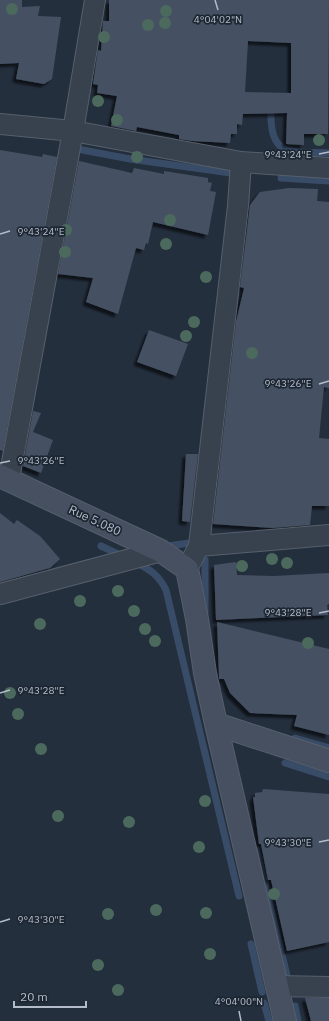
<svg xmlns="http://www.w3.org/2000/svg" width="329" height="1021" font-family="'IBM Plex Sans',sans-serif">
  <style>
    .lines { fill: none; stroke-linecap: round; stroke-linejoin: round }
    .stream { stroke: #394c67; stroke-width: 7 }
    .building { fill: #455162; fill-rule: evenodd; filter: url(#shadow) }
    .street-casing { stroke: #565f6c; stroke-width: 22 }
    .secondary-casing { stroke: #565f6c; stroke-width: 24 }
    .street { stroke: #38414e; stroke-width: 20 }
    .secondary { stroke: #465061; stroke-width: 22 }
    .tree { fill: #4b6a5d }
    .ticks { fill: none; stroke: #b4bcc9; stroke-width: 1.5 }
    .labels { text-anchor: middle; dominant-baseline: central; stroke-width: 3.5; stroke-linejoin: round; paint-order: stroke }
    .street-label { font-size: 12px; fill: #b4bcc9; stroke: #1d2633 }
    .ticks-label { font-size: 10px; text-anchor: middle; fill: #b4bcc9; stroke: #1d2633; stroke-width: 3.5; stroke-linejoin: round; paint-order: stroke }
  </style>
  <defs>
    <filter id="shadow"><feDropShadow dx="-3.5" dy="3.5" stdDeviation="1" flood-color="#0009"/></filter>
  </defs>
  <rect width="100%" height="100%" fill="#242f3e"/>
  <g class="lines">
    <path class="stream" d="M271,113C270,159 293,151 329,153
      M72,148L130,159L238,174
      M281,178L329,181
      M164,545L167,546L190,543
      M101,546L124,557
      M205,560V613
      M135,562C149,569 159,575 166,590L239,896
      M295,738L329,748
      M285,763L329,777
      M257,850L289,984
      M251,944L262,992
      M264,1003L269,1021
      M295,1006L298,1021"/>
  </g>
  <path class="building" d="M0,0H22V7L40,6L38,16L61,17L52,79L44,84L16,79L19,63L0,64Z
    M109,0H329L328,134H304V145L286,144L287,113L243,114L242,125L237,124V134H231L230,143L192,141L179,139V135L137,127L136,131L111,126L117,96L97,93L98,85L93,84L98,50L101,51L103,21H109ZM248,41L291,43V93L245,92Z
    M0,150L42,157L43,154L57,157L3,451L0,450Z
    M79,161L132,173L134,168L164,174V171L208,178V182L212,183L210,191L216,192L208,235L153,222L148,244L146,243L144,250L136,248L118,314L86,302L93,278L58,274Z
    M289,188L318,189L317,201L329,202V388L324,387L319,438L329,439V506H312L310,525L273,528L213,524L236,322L244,288L240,287L250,205L260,192Z
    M149,330L188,344L176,376L137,362Z
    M33,411L41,413L33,432L53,440L41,473L23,466Z
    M186,454H198L190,522L182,521Z
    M0,513L14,524L17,520L40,536L60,559L50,568L0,582Z
    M236,562L237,575L274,576L329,573V604L327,605L328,615L216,620L214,565Z
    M217,622L329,649V735L294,726L297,715L250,713L230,693L224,679H219V677Z
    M263,789L329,794V942L287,951L271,880H268L261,844H259L253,797H255V793L262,792Z
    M305,998H329V1021H311Z"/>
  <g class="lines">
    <defs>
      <path id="street" d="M0,124L73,131L241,162L329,168
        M9,479L73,131L95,0
        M199,546L329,535
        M187,569L199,546L238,206L241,162
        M0,594L161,551
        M277,986L329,987"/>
      <path id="secondary" d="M0,476L161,551L187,569L197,619L205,673L216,724L285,1021
        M216,724L329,761"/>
    </defs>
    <use href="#street" class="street-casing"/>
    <use href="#secondary" class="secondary-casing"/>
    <use href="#street" class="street"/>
    <use href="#secondary" class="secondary"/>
  </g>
  <g class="tree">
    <circle cx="12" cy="9" r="6"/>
    <circle cx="166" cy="11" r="6"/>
    <circle cx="165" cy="23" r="6"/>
    <circle cx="148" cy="25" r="6"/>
    <circle cx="104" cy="37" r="6"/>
    <circle cx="98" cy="101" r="6"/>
    <circle cx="117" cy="120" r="6"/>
    <circle cx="319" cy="140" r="6"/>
    <circle cx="137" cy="157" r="6"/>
    <circle cx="170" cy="220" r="6"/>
    <circle cx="66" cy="230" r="6"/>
    <circle cx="166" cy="244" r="6"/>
    <circle cx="65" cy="252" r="6"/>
    <circle cx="206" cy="277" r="6"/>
    <circle cx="194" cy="322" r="6"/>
    <circle cx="186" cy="336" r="6"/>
    <circle cx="252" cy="353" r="6"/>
    <circle cx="272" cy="559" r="6"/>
    <circle cx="287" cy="563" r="6"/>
    <circle cx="242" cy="566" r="6"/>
    <circle cx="118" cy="591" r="6"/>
    <circle cx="80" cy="601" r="6"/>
    <circle cx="134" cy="611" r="6"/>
    <circle cx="40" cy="624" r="6"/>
    <circle cx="145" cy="629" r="6"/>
    <circle cx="155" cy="641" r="6"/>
    <circle cx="308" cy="643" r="6"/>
    <circle cx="10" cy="693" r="6"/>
    <circle cx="18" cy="714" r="6"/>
    <circle cx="41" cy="749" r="6"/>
    <circle cx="205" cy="801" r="6"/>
    <circle cx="58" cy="816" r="6"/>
    <circle cx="129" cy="822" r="6"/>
    <circle cx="199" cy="847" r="6"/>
    <circle cx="274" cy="894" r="6"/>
    <circle cx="156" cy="910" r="6"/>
    <circle cx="206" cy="913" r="6"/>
    <circle cx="108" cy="914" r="6"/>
    <circle cx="210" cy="954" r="6"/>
    <circle cx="98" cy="965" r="6"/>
    <circle cx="118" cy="990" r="6"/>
  </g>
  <path class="ticks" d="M215,0L218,10M319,154L329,152M0,234L10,231M319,384L329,381M0,463L10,461M319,613L329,611M0,693L10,690M319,842L329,840M0,922L10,919M239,1011L241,1021"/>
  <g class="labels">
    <g class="street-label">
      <text transform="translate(95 520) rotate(25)">Rue 5.080</text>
    </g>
  </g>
  <g class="ticks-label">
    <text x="218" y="23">4°04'02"N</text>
    <text x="288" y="158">9°43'24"E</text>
    <text x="41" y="235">9°43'24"E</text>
    <text x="288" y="387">9°43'26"E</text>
    <text x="41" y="464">9°43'26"E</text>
    <text x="288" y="616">9°43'28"E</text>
    <text x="41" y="694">9°43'28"E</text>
    <text x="288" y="846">9°43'30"E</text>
    <text x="41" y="923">9°43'30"E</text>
    <text x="239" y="1005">4°04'00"N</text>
  </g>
  <path d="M14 1001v6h72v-6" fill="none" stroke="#b4bcc9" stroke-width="2"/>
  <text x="20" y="1001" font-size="12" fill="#b4bcc9" stroke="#1d2633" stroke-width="3" paint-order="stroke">20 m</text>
</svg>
